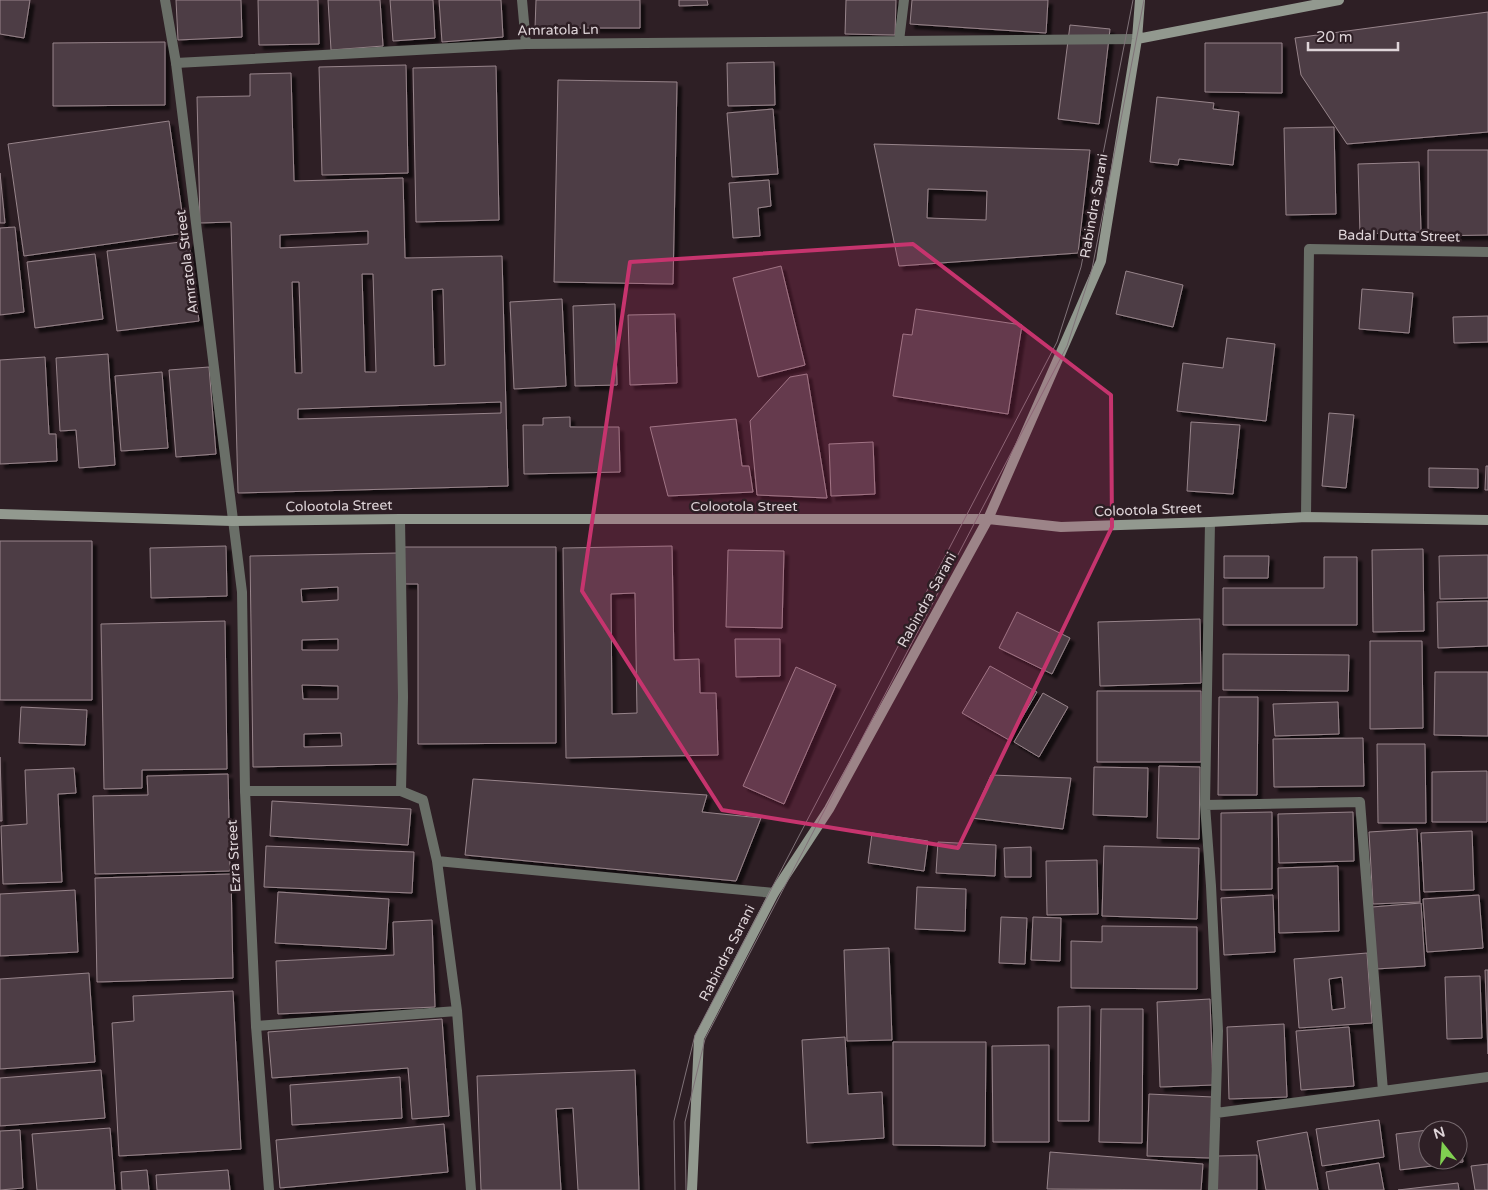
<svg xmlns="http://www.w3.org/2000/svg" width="1488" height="1190" font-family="'Varela Round',sans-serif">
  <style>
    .building { fill: #4e3e44; stroke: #97848b; fill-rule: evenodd; filter: url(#shadow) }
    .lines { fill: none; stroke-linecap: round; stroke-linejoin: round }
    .service { stroke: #6a6f68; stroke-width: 10 }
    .minor { stroke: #6a6f68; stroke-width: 10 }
    .tertiary { stroke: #6a6f68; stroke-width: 10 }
    .secondary { stroke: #92998f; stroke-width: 10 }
    .tram { stroke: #7f7278; stroke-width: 1 }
    .marked { fill: #c6346e; fill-opacity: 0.2; stroke: #c6346e; stroke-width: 4; stroke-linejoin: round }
    .labels { text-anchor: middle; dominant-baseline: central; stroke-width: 5; stroke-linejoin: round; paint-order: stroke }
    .street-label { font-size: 14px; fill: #dfd5d9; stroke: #2e1f25 }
  </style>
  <defs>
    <filter id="shadow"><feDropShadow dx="4.5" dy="4.5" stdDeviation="1" flood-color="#0009"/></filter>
  </defs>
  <rect width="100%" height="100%" fill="#2e1f25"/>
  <path class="building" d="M0,0H30L24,38L0,34Z
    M176,0H241L242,37L178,40Z
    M258,0H318L319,44L259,45Z
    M328,0H380L383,46L331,50Z
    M390,0H433L435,38L393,41Z
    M439,0H501L503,37L442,42Z
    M536,0H640V28H535Z
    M679,0H707L708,5L679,6Z
    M846,0H896L895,35L845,34Z
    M912,0H1048L1046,33L910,24Z
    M1488,12V132L1347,144L1301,75L1295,38Z
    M1070,25L1110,29L1099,124L1058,119Z
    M165,42V105L53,106V43Z
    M1205,43H1282V93L1205,92Z
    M774,62L775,105L728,106L727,63Z
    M406,65L408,173L322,175L319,67Z
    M496,66L499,220L416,222L413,68Z
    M291,73L294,181L403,178L405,258L502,256L508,486L238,493L231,222L200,223L197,97L250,96V74ZM368,231V244L280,248V235ZM362,274H373L376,372H365ZM292,282H299L302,373H295ZM443,289L445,365L434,366L432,290ZM501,402V413L298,419V409Z
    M558,80L677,82L673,284L554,282Z
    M1157,97L1214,103L1213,109L1239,112L1233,165L1179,159L1178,165L1150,162Z
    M773,109L778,174L732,177L727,113Z
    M169,121L185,233L24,256L8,144Z
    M1334,127L1336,214L1286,215L1284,128Z
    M874,144L1090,150L1078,253L899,266ZM928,189L987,191L986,220L927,218Z
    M1428,150H1488V235L1428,236Z
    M1419,162L1421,232L1360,234L1358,164Z
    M0,173L5,223H0Z
    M769,180L771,206L758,208L760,236L733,238L729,183Z
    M15,227L24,312L0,315V228Z
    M189,241L199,321L117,331L107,251Z
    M95,254L103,319L35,328L27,262Z
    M781,266L805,365L758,377L733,278Z
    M1126,271L1183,285L1173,327L1116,314Z
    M1362,289L1413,293L1409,333L1359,329Z
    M562,299L566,386L514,389L510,302Z
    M615,304L617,385L575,386L573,306Z
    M916,309L1022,325L1008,414L893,396L903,334L912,335Z
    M675,314L677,383L630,385L628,315Z
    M1488,316V342L1454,343L1453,317Z
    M1227,338L1275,344L1266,421L1177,411L1183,363L1223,368Z
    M108,354L115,465L79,468L76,430L60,431L56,358Z
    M45,357L49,434H56L57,461L0,464V360Z
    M209,367L216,454L176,457L169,370Z
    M162,372L168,448L121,451L115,376Z
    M807,374L827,498L757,495L750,421L790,377Z
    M1329,413L1354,415L1346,488L1322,486Z
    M570,417V427H619L620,472L524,474L523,425H543V418Z
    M736,419L742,466H749L753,492L668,496L650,427Z
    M1191,422L1240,425L1233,494L1187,491Z
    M873,442L875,494L831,496L829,444Z
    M1486,466H1488V490H1485Z
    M1429,468L1478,469V488L1429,487Z
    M0,541H92V700H0Z
    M226,546L227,596L151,598L150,548Z
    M672,546L674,660L699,659L700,693H716L718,755L566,758L563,548ZM635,593L637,713L612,714L611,594Z
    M404,547H556V743L418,744V584H404Z
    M1423,549L1424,631L1373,632L1372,550Z
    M728,550L784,551L782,628L726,627Z
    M397,553L400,764L253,767L250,556ZM338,587V600L302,602L301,589ZM338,639V650H302V640ZM302,685L338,686V699H303ZM341,733L342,746L304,747V734Z
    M1488,555V598L1440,599L1439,556Z
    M1224,556H1269L1268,578H1224Z
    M1324,557H1357V625H1223V588H1324Z
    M1488,601V646L1438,648L1437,602Z
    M1017,612L1070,638L1052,674L999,648Z
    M1200,619L1201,683L1100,686L1098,622Z
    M225,621L227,769L142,770V788L104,789L101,624Z
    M735,639H780V676L736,677Z
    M1370,641H1422L1423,728L1370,729Z
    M1223,654L1349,655L1348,691L1223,690Z
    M990,666L1037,692L1009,740L962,713Z
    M796,667L836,685L784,804L743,786Z
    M1435,672H1488V736L1434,735Z
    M1097,691H1201V762H1097Z
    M1043,693L1068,707L1039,757L1014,742Z
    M1219,697H1258L1257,795H1218Z
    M1338,702L1339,734L1275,736L1273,704Z
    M21,707L87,710L85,745L19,743Z
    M1363,738L1364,786L1274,787L1273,739Z
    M1377,744H1425L1426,823H1378Z
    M0,757L2,821H0Z
    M1159,766L1200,767L1199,839L1157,838Z
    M1094,767L1148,768L1147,817L1093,815Z
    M74,768L76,793L58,794L62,882L3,884L1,826L27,824L25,770Z
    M1487,771V822H1432V772Z
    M228,774L230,871L95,874L93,796L148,795L147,776Z
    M991,775L1071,778L1063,829L972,818Z
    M473,779L707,795L702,812L761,818L736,881L465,855Z
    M272,801L411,809L408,845L270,836Z
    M1272,812V889L1221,890V813Z
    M1353,812L1354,861L1279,863L1278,814Z
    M1417,829L1420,902L1373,904L1369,832Z
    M1472,831L1474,890L1424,892L1421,833Z
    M872,833L928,841L924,871L868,863Z
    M938,842L996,845L995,876L936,873Z
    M266,846L414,852L412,893L264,887Z
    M1104,846L1199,848L1197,919L1102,916Z
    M1031,847V877H1005L1004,848Z
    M1097,860L1098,914L1047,915L1046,861Z
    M1338,866L1339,931L1279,933L1278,868Z
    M231,874L233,978L97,982L95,878Z
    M917,887L966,889L965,931L915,929Z
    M75,890L78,952L0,956V894Z
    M278,892L389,899L386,949L275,943Z
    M1273,895L1275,952L1224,955L1221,898Z
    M1479,895L1483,948L1427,952L1423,899Z
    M1421,903L1425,966L1376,969L1372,907Z
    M1001,917L1027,918L1025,964L999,963Z
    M1033,917L1061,918L1060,961L1031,960Z
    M432,920L435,1007L278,1014L276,961L394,955L393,922Z
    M1102,926L1197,927V989L1071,988V941L1102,942Z
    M889,948L892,1040L847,1041L844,950Z
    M1367,953L1372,1023L1299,1028L1294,959ZM1342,977L1345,1008L1332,1010L1329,979Z
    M1485,970H1488V1054Z
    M89,973L95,1062L0,1069V979Z
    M1480,976L1482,1038L1447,1039L1445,977Z
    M233,991L241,1149L119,1156L112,1023L134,1021L133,996Z
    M1210,999L1213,1085L1160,1087L1157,1002Z
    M1090,1006L1089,1121H1058V1007Z
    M1101,1009H1143L1142,1143L1099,1142Z
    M442,1019L449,1116L412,1119L408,1068L272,1078L268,1032Z
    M1284,1024L1287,1097L1229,1099L1227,1027Z
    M1349,1027L1354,1086L1301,1090L1296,1031Z
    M845,1037L848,1094L882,1092L884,1138L807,1143L802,1040Z
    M893,1042H986L985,1146L893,1145Z
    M1049,1045V1142H993L992,1046Z
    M101,1070L105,1118L0,1126V1078Z
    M635,1070L639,1190H578L573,1108L556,1109L561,1190H481L477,1076Z
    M400,1077L402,1118L292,1125L290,1085Z
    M1149,1094L1213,1097L1210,1158L1147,1156Z
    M1379,1120L1384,1157L1322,1166L1316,1129Z
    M444,1124L448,1172L280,1188L276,1140Z
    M1458,1127L1463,1162L1400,1170L1396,1134L1428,1130V1160H1458V1130H1429Z
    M110,1128L115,1190H37L32,1134Z
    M20,1130L23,1188L0,1190V1131Z
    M1307,1132L1318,1190H1266L1257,1141Z
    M1050,1152L1203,1164L1201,1190L1047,1189Z
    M1257,1155V1190H1217V1156Z
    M1379,1163L1384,1190H1329L1326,1172Z
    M1488,1164V1190H1475L1471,1166Z
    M147,1170L149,1190H122L121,1172Z
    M228,1170L230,1190H157L156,1175Z
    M1458,1183L1459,1190H1398Z"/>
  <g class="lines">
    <path class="service" d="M522,0L526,44
      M899,41L1137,39
      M176,63L526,44L899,41L904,0
      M400,519L403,697L401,791L423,800L437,861L457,1011L471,1190
      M1210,522L1205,805L1211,886L1218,1031L1213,1190
      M245,791H401
      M1205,805L1360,802L1383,1091L1488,1077
      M437,861L774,893
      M256,1026L457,1011
      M1216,1113L1383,1091"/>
    <path class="minor" d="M1306,517L1309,249L1488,252"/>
    <path class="tertiary" d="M165,0L176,63L242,592L245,791L256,1026L269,1190"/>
    <path class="secondary" d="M1137,39L1339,0
      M0,514L232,521L400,519H988L1061,527L1210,522L1306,517L1488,520
      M692,1190L699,1038L774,893L829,809L988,519L1101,261L1137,39L1140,0"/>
    <path class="tram" d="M675,1190L674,1121L695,1035L1057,342L1081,267L1133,0
      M686,1190L685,1122L705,1039L1067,346L1092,269L1144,0"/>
  </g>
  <path class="marked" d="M913,244L1111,395L1112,527L958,848L722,810L582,591L630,262Z"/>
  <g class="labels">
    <g class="street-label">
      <text transform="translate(558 30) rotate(-1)">Amratola Ln</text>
      <text transform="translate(1094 206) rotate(-80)">Rabindra Sarani</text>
      <text transform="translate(1399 236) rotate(1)">Badal Dutta Street</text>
      <text transform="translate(187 262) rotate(-97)">Amratola Street</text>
      <text transform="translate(339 506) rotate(-1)">Colootola Street</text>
      <text x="744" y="506">Colootola Street</text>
      <text transform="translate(1148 510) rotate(-2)">Colootola Street</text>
      <text transform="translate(927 600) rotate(-61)">Rabindra Sarani</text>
      <text transform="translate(234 856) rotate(-93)">Ezra Street</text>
      <text transform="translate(727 953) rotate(-63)">Rabindra Sarani</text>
    </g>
  </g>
  <g transform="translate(1443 1145) rotate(343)"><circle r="24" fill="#2e1f25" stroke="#75686d"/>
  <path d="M0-4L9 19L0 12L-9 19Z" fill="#80d051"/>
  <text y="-8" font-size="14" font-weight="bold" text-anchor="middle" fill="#dfd5d9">N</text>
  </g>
  <path d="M1308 42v8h90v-8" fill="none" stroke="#dfd5d9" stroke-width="2.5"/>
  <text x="1316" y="42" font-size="15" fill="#dfd5d9" stroke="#2e1f25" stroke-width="4" paint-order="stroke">20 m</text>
</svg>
